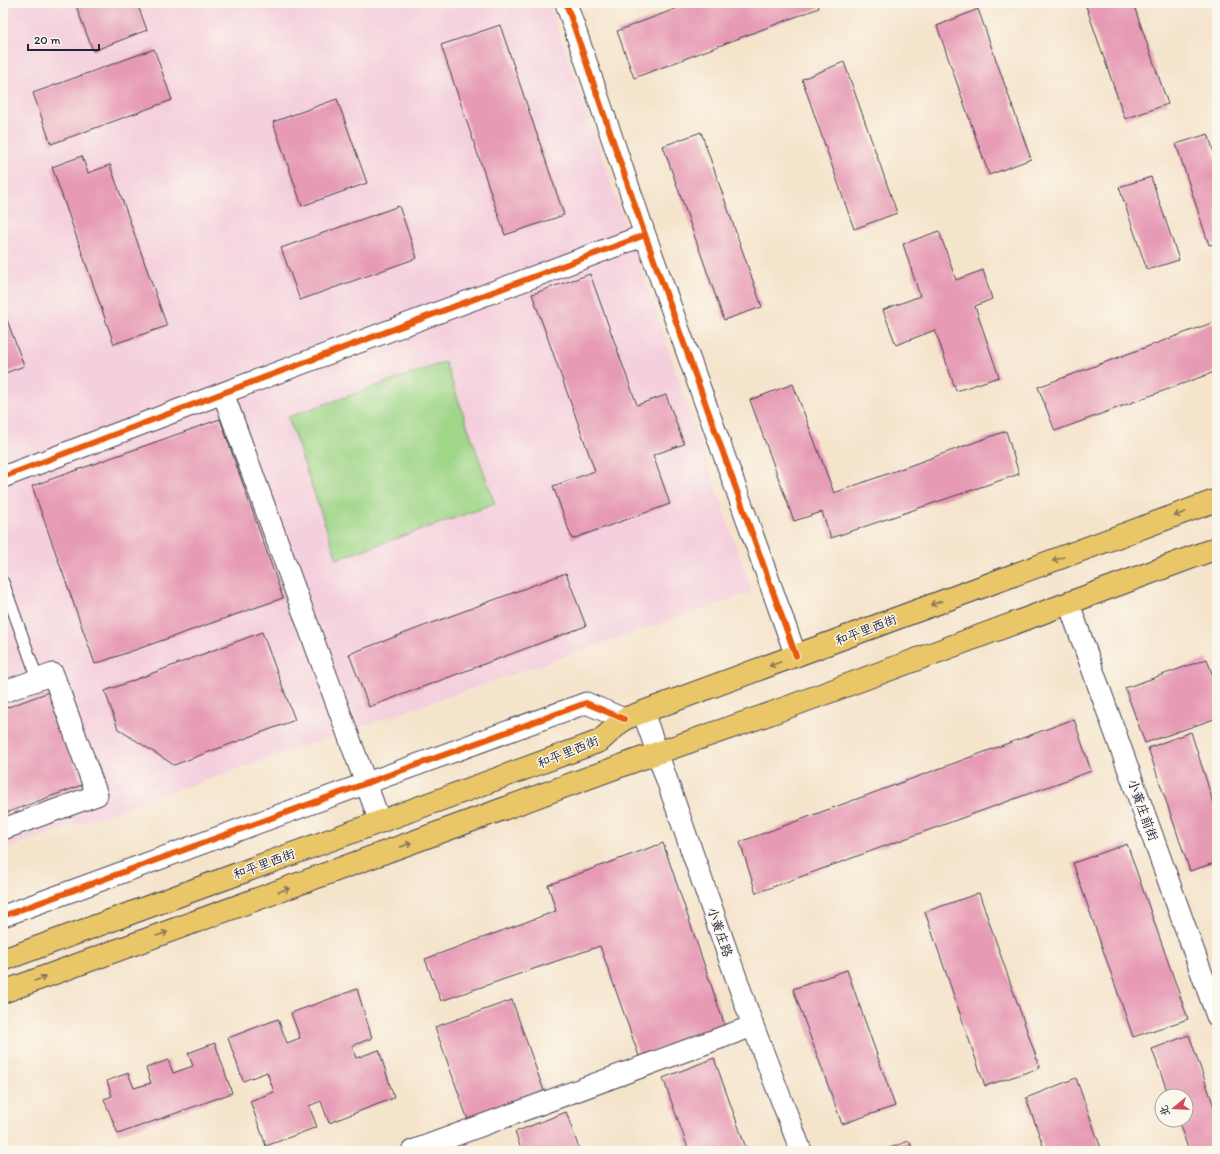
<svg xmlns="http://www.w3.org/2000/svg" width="1220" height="1154" font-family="Itim,'LXGW WenKai TC',sans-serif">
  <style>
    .built { fill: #f4cfdd }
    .green { fill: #9fd688; stroke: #607c62 }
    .building { fill: #e69ab4 }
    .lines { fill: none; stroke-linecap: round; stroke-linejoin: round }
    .lane-casing { stroke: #423f51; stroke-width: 13 }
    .street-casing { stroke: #423f51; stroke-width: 23 }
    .primary-casing { stroke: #423f51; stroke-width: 24 }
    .lane { stroke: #fff; stroke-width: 11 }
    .street { stroke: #fff; stroke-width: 21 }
    .primary { stroke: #e9c769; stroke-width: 22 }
    .cycleway-casing { stroke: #fbf7ec; stroke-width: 8 }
    .cycleway { stroke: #e8590c; stroke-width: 6 }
    .oneway { stroke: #867452 }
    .labels { text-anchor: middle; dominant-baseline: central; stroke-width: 3; stroke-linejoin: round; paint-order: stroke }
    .street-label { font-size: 13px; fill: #22223b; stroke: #fbf7ec }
  </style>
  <rect width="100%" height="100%" fill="#fbf7ec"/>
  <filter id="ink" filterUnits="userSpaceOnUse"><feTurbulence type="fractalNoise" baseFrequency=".025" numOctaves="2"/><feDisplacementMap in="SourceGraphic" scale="8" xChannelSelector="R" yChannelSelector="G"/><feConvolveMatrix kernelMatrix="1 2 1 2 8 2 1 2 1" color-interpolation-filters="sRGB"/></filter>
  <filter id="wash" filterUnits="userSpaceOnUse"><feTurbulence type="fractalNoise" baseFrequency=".012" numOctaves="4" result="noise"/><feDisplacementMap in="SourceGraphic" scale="16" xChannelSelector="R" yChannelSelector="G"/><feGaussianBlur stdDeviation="0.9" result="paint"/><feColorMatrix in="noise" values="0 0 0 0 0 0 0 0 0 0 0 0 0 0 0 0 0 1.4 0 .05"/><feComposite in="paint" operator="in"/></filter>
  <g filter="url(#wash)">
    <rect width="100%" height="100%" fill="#f5e4cc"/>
    <path class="built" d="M3,3H549L752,592L3,850Z"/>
    <path class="green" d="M445,362L495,504L337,559L288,417Z"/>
    <g id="blocks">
      <path class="building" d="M75,3H137L147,30L93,51Z
        M691,3H817L819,8L634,78L617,31Z
        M1085,3H1133L1168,104L1125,119Z
        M978,9L1031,159L989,175L937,26Z
        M500,25L564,215L505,235L441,45Z
        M154,49L172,100L51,144L33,93Z
        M844,62L897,213L854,229L802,79Z
        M337,99L367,183L302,206L273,122Z
        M701,132L762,307L724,320L663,146Z
        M1208,134L1217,162V243L1209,245L1176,144Z
        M82,156L88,173L110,165L167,326L114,344L52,167Z
        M1151,177L1179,260L1147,270L1119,187Z
        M399,206L417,258L300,300L281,248Z
        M939,231L956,280L983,270L992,299L975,306L999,377L956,391L935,330L896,345L883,310L920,296L903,244Z
        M590,274L637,405L666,395L684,444L653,455L670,504L572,539L553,486L595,471L532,294Z
        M3,309L24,366L3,374Z
        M1217,321V371L1055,431L1038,387Z
        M793,384L834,493L1006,431L1019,474L831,538L822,512L794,521L750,400Z
        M220,419L283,598L95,664L32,486Z
        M566,573L586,626L369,707L349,654Z
        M262,632L295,720L174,765L118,729L105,691Z
        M1207,659L1217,688V718L1145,743L1125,688Z
        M49,692L82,785L3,814V709Z
        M1074,719L1091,771L756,893L740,842Z
        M1191,732L1217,814V862L1190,871L1148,748Z
        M663,843L725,1026L639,1056L600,946L441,1001L425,959L556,911L548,885Z
        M1127,844L1188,1019L1133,1037L1073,863Z
        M979,893L1040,1068L985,1086L925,912Z
        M847,970L895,1106L842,1124L793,989Z
        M357,989L372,1038L352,1046L356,1058L379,1050L394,1098L329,1123L321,1101L309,1106L317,1127L266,1146L250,1101L274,1092L267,1072L243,1081L228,1038L278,1019L287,1043L300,1038L291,1013Z
        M512,1000L544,1091L468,1120L435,1027Z
        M1189,1035L1217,1115V1151H1189L1178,1120H1186V1096H1169L1152,1049Z
        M215,1043L232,1093L118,1134L104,1099L112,1096L107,1081L128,1073L134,1088L151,1083L146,1068L168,1060L173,1073L193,1066L188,1053Z
        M714,1058L747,1151H689L663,1078Z
        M1076,1078L1102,1151H1045L1026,1098Z
        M566,1112L580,1151H522L515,1132Z
        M909,1141L913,1151H881Z"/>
    </g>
  </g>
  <g filter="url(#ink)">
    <use href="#blocks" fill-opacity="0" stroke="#423f51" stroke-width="1"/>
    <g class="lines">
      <defs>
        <path id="lane" d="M3,582L38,680"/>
        <path id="street" d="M566,3L645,235L796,656
          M223,393L380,822
          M3,477L223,393L645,235
          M1069,604L1217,1016
          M3,692L53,674L97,795L3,829
          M643,712L753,1026L801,1151
          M3,916L586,703L624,719
          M412,1151L753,1026"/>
        <path id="primary" d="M3,960L600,741L624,719L1217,500
          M3,992L637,760L772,713L1217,548"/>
      </defs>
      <use href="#lane" class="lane-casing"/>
      <use href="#street" class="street-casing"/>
      <use href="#primary" class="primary-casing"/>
      <use href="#lane" class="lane"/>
      <use href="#street" class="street"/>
      <use href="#primary" class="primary"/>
      <defs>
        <path id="cycleway" d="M566,3L645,235L796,656
          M3,477L223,393L645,235
          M3,916L586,703L624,719"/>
      </defs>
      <use href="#cycleway" class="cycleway-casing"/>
      <use href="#cycleway" class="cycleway"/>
    </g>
    <defs><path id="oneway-shaft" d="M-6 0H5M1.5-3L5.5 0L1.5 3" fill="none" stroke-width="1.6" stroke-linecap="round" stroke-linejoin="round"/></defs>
    <g class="oneway">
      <use href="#oneway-shaft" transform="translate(1180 514) rotate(160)"/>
      <use href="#oneway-shaft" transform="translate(1058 559) rotate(160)"/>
      <use href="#oneway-shaft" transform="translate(936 603) rotate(160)"/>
      <use href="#oneway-shaft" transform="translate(775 664) rotate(160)"/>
      <use href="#oneway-shaft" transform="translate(406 845) rotate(-20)"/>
      <use href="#oneway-shaft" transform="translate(284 890) rotate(-20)"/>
      <use href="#oneway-shaft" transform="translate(162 934) rotate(-20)"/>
      <use href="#oneway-shaft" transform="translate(40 979) rotate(-20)"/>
    </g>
  </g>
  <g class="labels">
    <g class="street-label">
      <text transform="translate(866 630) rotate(-21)">和平里西街</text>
      <text transform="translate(568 752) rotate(-22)">和平里西街</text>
      <text transform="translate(1143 810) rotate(70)">小黄庄前街</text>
      <text transform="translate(264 864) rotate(-20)">和平里西街</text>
      <text transform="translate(720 932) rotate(71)">小黄庄路</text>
    </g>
  </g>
  <rect width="1220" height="1154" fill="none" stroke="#fbf7ec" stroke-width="16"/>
  <g transform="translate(1174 1108) rotate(252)"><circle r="19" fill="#fbf7ec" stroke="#a4a2a5"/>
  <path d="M0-3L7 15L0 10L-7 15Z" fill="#d1495b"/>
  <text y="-6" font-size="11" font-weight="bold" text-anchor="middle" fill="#22223b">北</text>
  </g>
  <path d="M28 44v6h71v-6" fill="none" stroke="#22223b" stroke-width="2"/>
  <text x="34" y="44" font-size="12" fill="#22223b" stroke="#fbf7ec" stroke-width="3" paint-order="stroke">20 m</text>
</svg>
